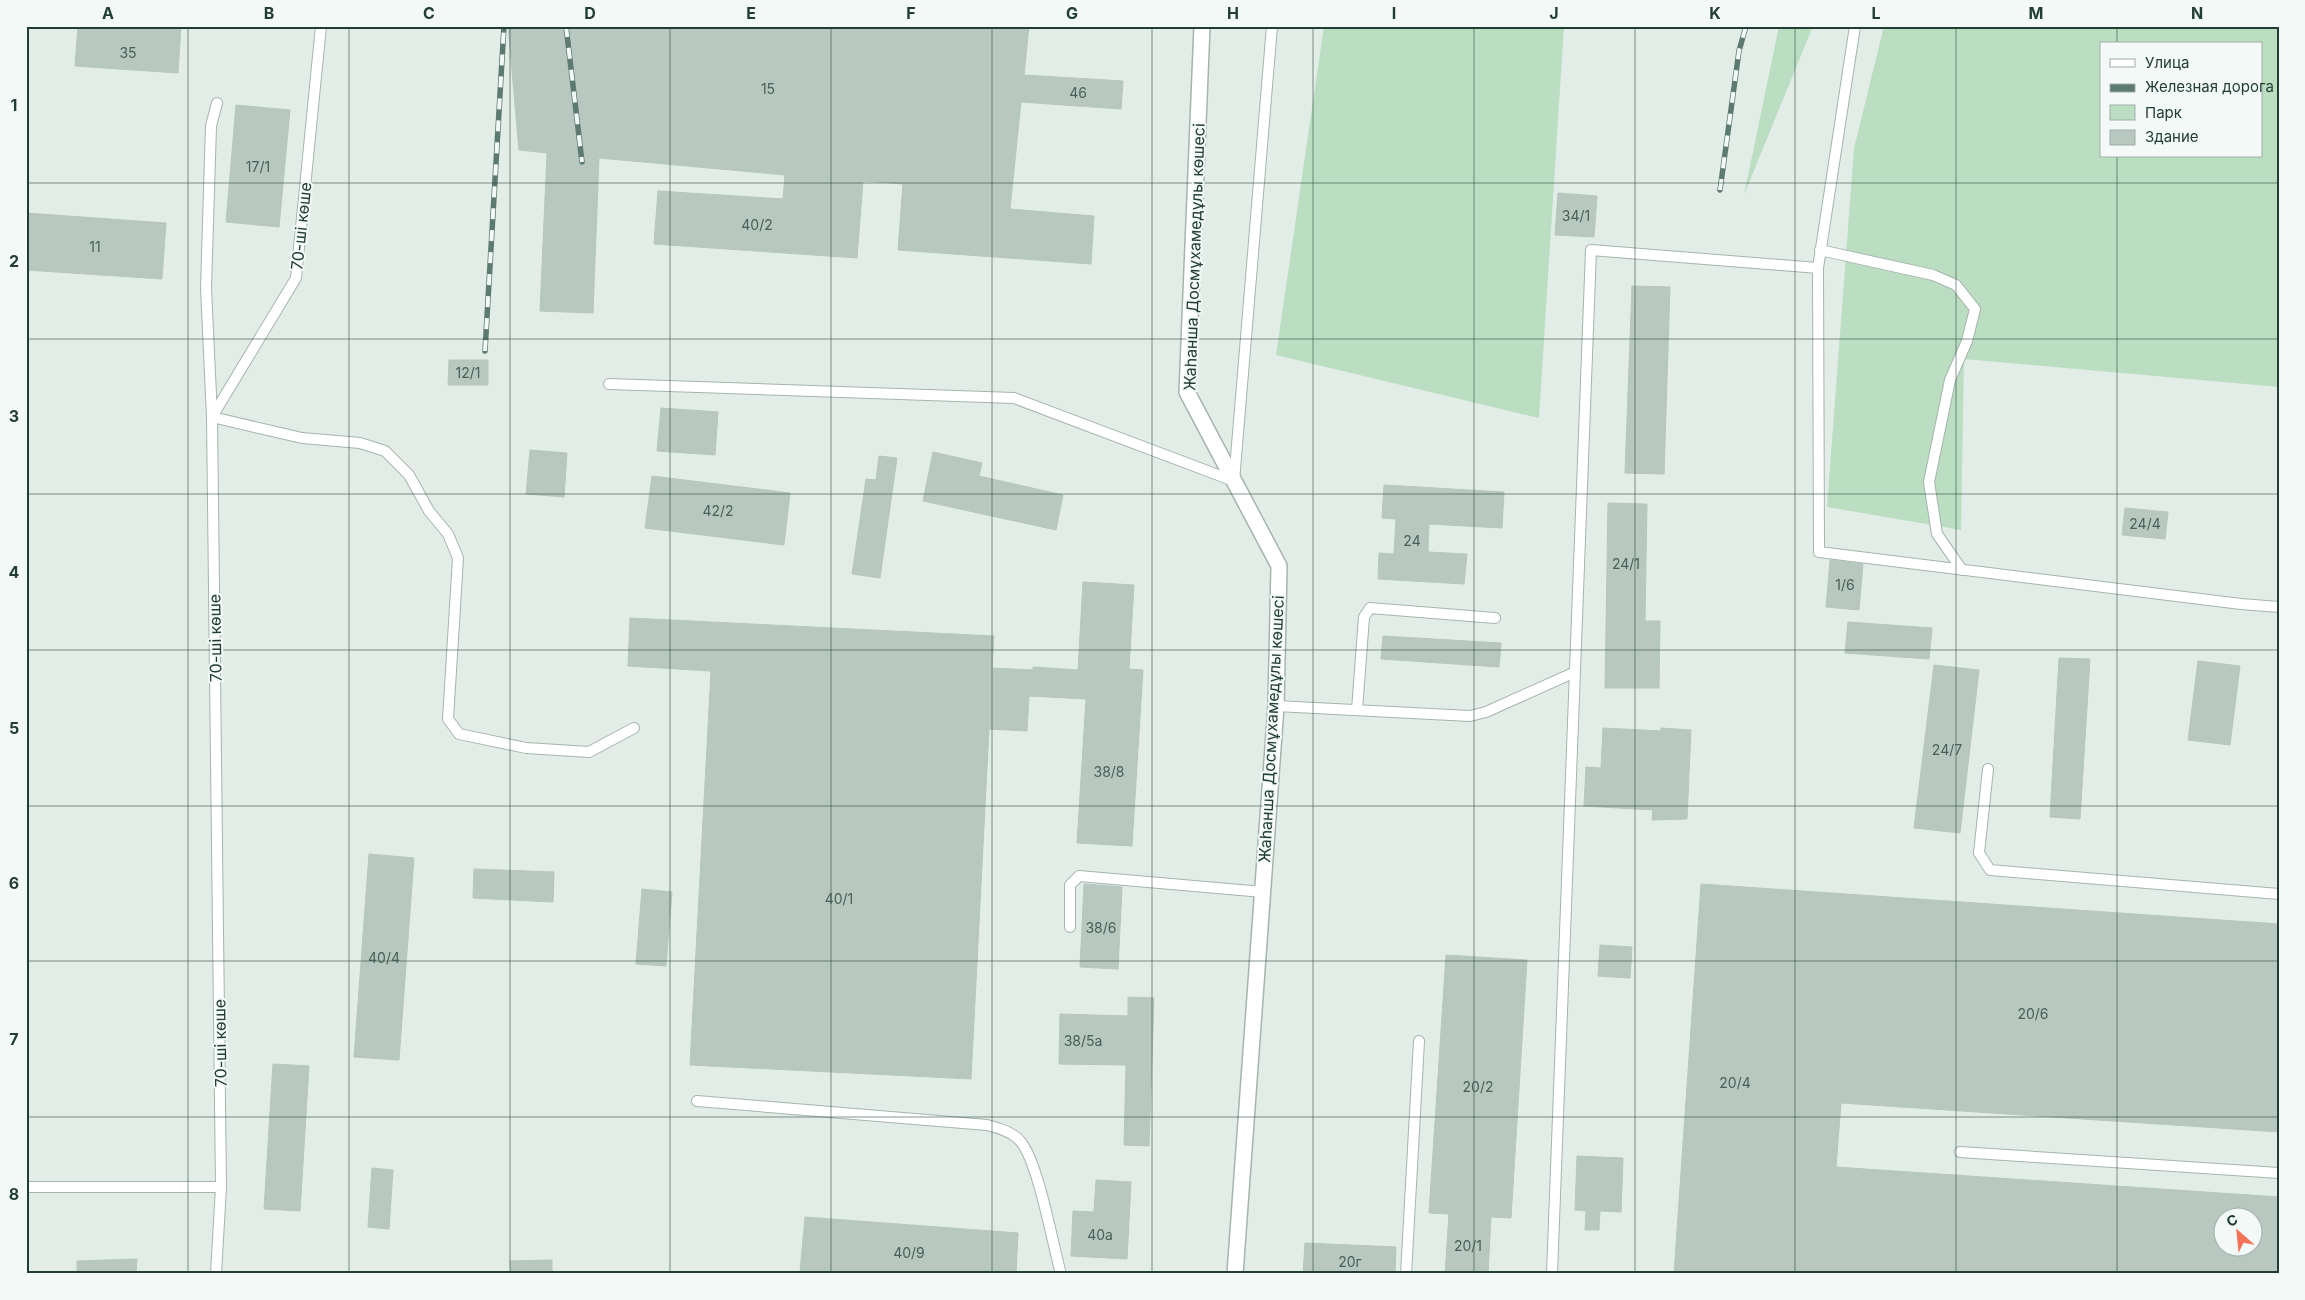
<svg xmlns="http://www.w3.org/2000/svg" width="2305" height="1300" font-family="Inter,sans-serif">
  <style>
    .green { fill: #bbdec2; fill-rule: evenodd }
    .building { fill: #b8c8c0; stroke: #b5c7be; fill-rule: evenodd }
    .lines { fill: none; stroke-linecap: round; stroke-linejoin: round }
    .lane-casing { stroke: #a5b5ae; stroke-width: 12 }
    .street-casing { stroke: #a5b5ae; stroke-width: 18 }
    .lane { stroke: #fff; stroke-width: 10 }
    .street { stroke: #fff; stroke-width: 15 }
    .rail-casing { stroke: #5c7a70; stroke-width: 5.5 }
    .rail { stroke: #f3f9f6; stroke-width: 4; stroke-dasharray: 11; stroke-linecap: butt }
    .grid { fill: none; stroke: #223e34; stroke-width: 1; stroke-opacity: 0.55 }
    .labels { text-anchor: middle; dominant-baseline: central; stroke-width: 4; stroke-linejoin: round; paint-order: stroke }
    .number-label { font-size: 14px; fill: #486057 }
    .street-label { font-size: 16px; fill: #223e34; stroke: #f3f9f6 }
    .neatline { fill: none; stroke: #223e34; stroke-width: 2 }
    .grid-label { font-size: 16px; text-anchor: middle; font-weight: bold; fill: #223e34 }
  </style>
  <rect width="100%" height="100%" fill="#e3ede7"/>
  <path class="green" d="M1324,26H1564L1539,418L1276,355Z
    M1779,26H1813L1744,195Z
    M1884,26H2279V387L1964,359L1961,530L1827,507L1854,148ZM2101,44H2261V156H2101Z"/>
  <path class="building" d="M78,26H181L178,73L75,66Z
    M508,26H1029L1024,75L1123,81L1121,109L1021,102L1010,209L1094,216L1091,264L898,250L903,184L863,181L857,258L654,244L658,191L783,199L785,175L599,158L593,313L540,311L547,153L519,150Z
    M236,105L290,110L279,227L226,222Z
    M1558,193L1597,196L1594,237L1555,235Z
    M26,213L166,223L162,279L26,270Z
    M1632,286L1670,287L1664,474L1625,473Z
    M449,360H488V385H448Z
    M661,408L718,412L715,455L657,451Z
    M530,450L567,453L564,497L526,494Z
    M933,452L982,463L979,476L1063,495L1056,530L923,501Z
    M879,456L897,458L880,578L852,574L866,479L876,480Z
    M652,476L790,493L784,545L645,528Z
    M1384,485L1504,492L1502,528L1429,524L1428,552L1467,554L1464,584L1378,579L1379,553L1394,554L1396,519L1382,518Z
    M1608,503L1647,504L1645,621H1660L1659,688H1605Z
    M2125,508L2168,512L2165,539L2122,535Z
    M1830,560L1863,564L1859,610L1826,607Z
    M1083,582L1134,585L1129,669L1143,670L1132,846L1077,843L1086,699L1029,696L1027,731L989,729L971,1079L690,1065L711,671L628,666L630,618L994,636L992,668L1033,670V667L1078,670Z
    M1848,622L1932,628L1929,659L1845,653Z
    M1383,636L1501,643L1499,667L1381,659Z
    M2059,658L2090,659L2080,819L2050,817Z
    M2198,661L2240,666L2230,745L2188,740Z
    M1934,665L1979,670L1960,833L1914,828Z
    M1603,728L1661,731V728L1691,730L1687,819L1652,820L1653,810L1584,806L1586,767L1601,768Z
    M369,854L414,858L399,1060L354,1057Z
    M474,869L554,872L553,902L473,898Z
    M1084,884L1122,887L1118,969L1080,967Z
    M1701,884L2279,924V1132L1841,1103L1836,1167L2279,1197V1274H1674ZM2222,1218H2252V1248H2222Z
    M642,889L672,892L666,966L636,964Z
    M1600,945L1632,947L1630,978L1598,976Z
    M1446,955L1527,960L1511,1218L1491,1217L1488,1274H1445L1449,1214L1429,1213Z
    M1128,997L1154,998L1149,1146L1124,1145L1126,1065L1059,1064L1060,1014L1128,1016Z
    M273,1064L309,1066L300,1211L264,1209Z
    M1577,1156L1623,1158L1621,1212L1600,1211L1599,1230H1585L1586,1211L1575,1210Z
    M372,1168L393,1170L389,1229L368,1227Z
    M1096,1180L1131,1182L1127,1259L1071,1256L1073,1211L1094,1212Z
    M805,1217L1018,1233L1016,1274H839L800,1272Z
    M1305,1243L1396,1247L1395,1274H1303Z
    M137,1259L136,1274H77V1261Z
    M552,1260V1274H511L510,1261Z"/>
  <g class="lines">
    <defs>
      <path id="lane" d="M217,103L211,126L206,288L212,417L302,438L360,443L385,451L409,475L429,511L448,534L458,558L448,719L459,734L526,748L589,752L634,728
        M1820,250L1933,275L1956,285L1975,309L1967,341L1950,380L1929,482L1937,534L1962,570
        M1818,268L1855,26
        M609,384L1014,398L1234,481L1272,26
        M1276,706L1470,716L1486,712L1573,673
        M1357,710L1364,617L1370,608L1495,618
        M1988,769L1979,853L1990,870L2279,894
        M1070,927V885L1079,876L1263,892
        M697,1101L987,1125C999,1128 1013,1132 1021,1142C1039,1165 1052,1242 1061,1274
        M1960,1152L2279,1173
        M26,1187H221
        M216,1274L221,1187L212,417L296,278L321,26
        M1406,1274L1419,1041
        M1552,1274L1591,250L1818,268L1819,552L2241,604L2279,607"/>
      <path id="street" d="M1202,26L1187,392L1279,566L1276,706L1235,1274"/>
    </defs>
    <use href="#lane" class="lane-casing"/>
    <use href="#street" class="street-casing"/>
    <use href="#lane" class="lane"/>
    <use href="#street" class="street"/>
    <defs>
      <path id="rail" d="M566,26L582,162
        M1720,190L1739,51L1746,26
        M485,351L504,26"/>
    </defs>
    <use href="#rail" class="rail-casing"/>
    <use href="#rail" class="rail"/>
  </g>
  <path class="grid" d="M188,26V1274M349,26V1274M510,26V1274M670,26V1274M831,26V1274M992,26V1274M1152,26V1274M1313,26V1274M1474,26V1274M1635,26V1274M1795,26V1274M1956,26V1274M2117,26V44M2117,156V1274M26,183H2279M26,339H2279M26,494H2279M26,650H2279M26,806H2279M26,961H2279M26,1117H2279"/>
  <g class="labels">
    <g class="number-label">
      <text x="128" y="52">35</text>
      <text x="768" y="88">15</text>
      <text x="1078" y="92">46</text>
      <text x="258" y="166">17/1</text>
      <text x="1576" y="215">34/1</text>
      <text x="757" y="224">40/2</text>
      <text x="95" y="246">11</text>
      <text x="468" y="372">12/1</text>
      <text x="718" y="510">42/2</text>
      <text x="2145" y="523">24/4</text>
      <text x="1412" y="540">24</text>
      <text x="1626" y="563">24/1</text>
      <text x="1845" y="584">1/6</text>
      <text x="1947" y="749">24/7</text>
      <text x="1109" y="771">38/8</text>
      <text x="839" y="898">40/1</text>
      <text x="1101" y="927">38/6</text>
      <text x="384" y="957">40/4</text>
      <text x="2033" y="1013">20/6</text>
      <text x="1083" y="1040">38/5а</text>
      <text x="1735" y="1082">20/4</text>
      <text x="1478" y="1086">20/2</text>
      <text x="1100" y="1234">40а</text>
      <text x="1468" y="1245">20/1</text>
      <text x="909" y="1252">40/9</text>
      <text x="1350" y="1261">20г</text>
    </g>
    <g class="street-label">
      <text transform="translate(301 226) rotate(-84)">70-ші көше</text>
      <text transform="translate(1194 257) rotate(-88)">Жаһанша Досмұхамедұлы көшесі</text>
      <text transform="translate(215 638) rotate(-91)">70-ші көше</text>
      <text transform="translate(1271 729) rotate(-87)">Жаһанша Досмұхамедұлы көшесі</text>
      <text transform="translate(220 1043) rotate(-91)">70-ші көше</text>
    </g>
  </g>
  <rect width="2305" height="1300" fill="none" stroke="#f3f9f6" stroke-width="55"/>
  <rect x="2100" y="42" width="162" height="115" fill="#f3f9f6" stroke="#9faea8"/>
  <rect x="2110" y="59" width="25" height="8" fill="#ffffff" stroke="#9faea8"/>
  <text x="2145" y="68" font-size="15" fill="#223e34">Улица</text>
  <rect x="2110" y="84" width="25" height="8" fill="#5c7a70" stroke="#9faea8"/>
  <text x="2145" y="92" font-size="15" fill="#223e34">Железная дорога</text>
  <rect x="2110" y="105" width="25" height="15" fill="#bbdec2" stroke="#9faea8"/>
  <text x="2145" y="118" font-size="15" fill="#223e34">Парк</text>
  <rect x="2110" y="130" width="25" height="15" fill="#b8c8c0" stroke="#9faea8"/>
  <text x="2145" y="142" font-size="15" fill="#223e34">Здание</text>
  <g transform="translate(2238 1232) rotate(333)"><circle r="24" fill="#f3f9f6" stroke="#9faea8"/>
  <path d="M0-4L9 19L0 12L-9 19Z" fill="#f47359"/>
  <text y="-8" font-size="14" font-weight="bold" text-anchor="middle" fill="#223e34">С</text>
  </g>
  <rect x="28" y="28" width="2250" height="1244" class="neatline"/>
  <g class="grid-label">
    <text x="108" y="19">A</text>
    <text x="269" y="19">B</text>
    <text x="429" y="19">C</text>
    <text x="590" y="19">D</text>
    <text x="751" y="19">E</text>
    <text x="911" y="19">F</text>
    <text x="1072" y="19">G</text>
    <text x="1233" y="19">H</text>
    <text x="1394" y="19">I</text>
    <text x="1554" y="19">J</text>
    <text x="1715" y="19">K</text>
    <text x="1876" y="19">L</text>
    <text x="2036" y="19">M</text>
    <text x="2197" y="19">N</text>
    <text x="14" y="111">1</text>
    <text x="14" y="267">2</text>
    <text x="14" y="422">3</text>
    <text x="14" y="578">4</text>
    <text x="14" y="734">5</text>
    <text x="14" y="889">6</text>
    <text x="14" y="1045">7</text>
    <text x="14" y="1200">8</text>
  </g>
</svg>
